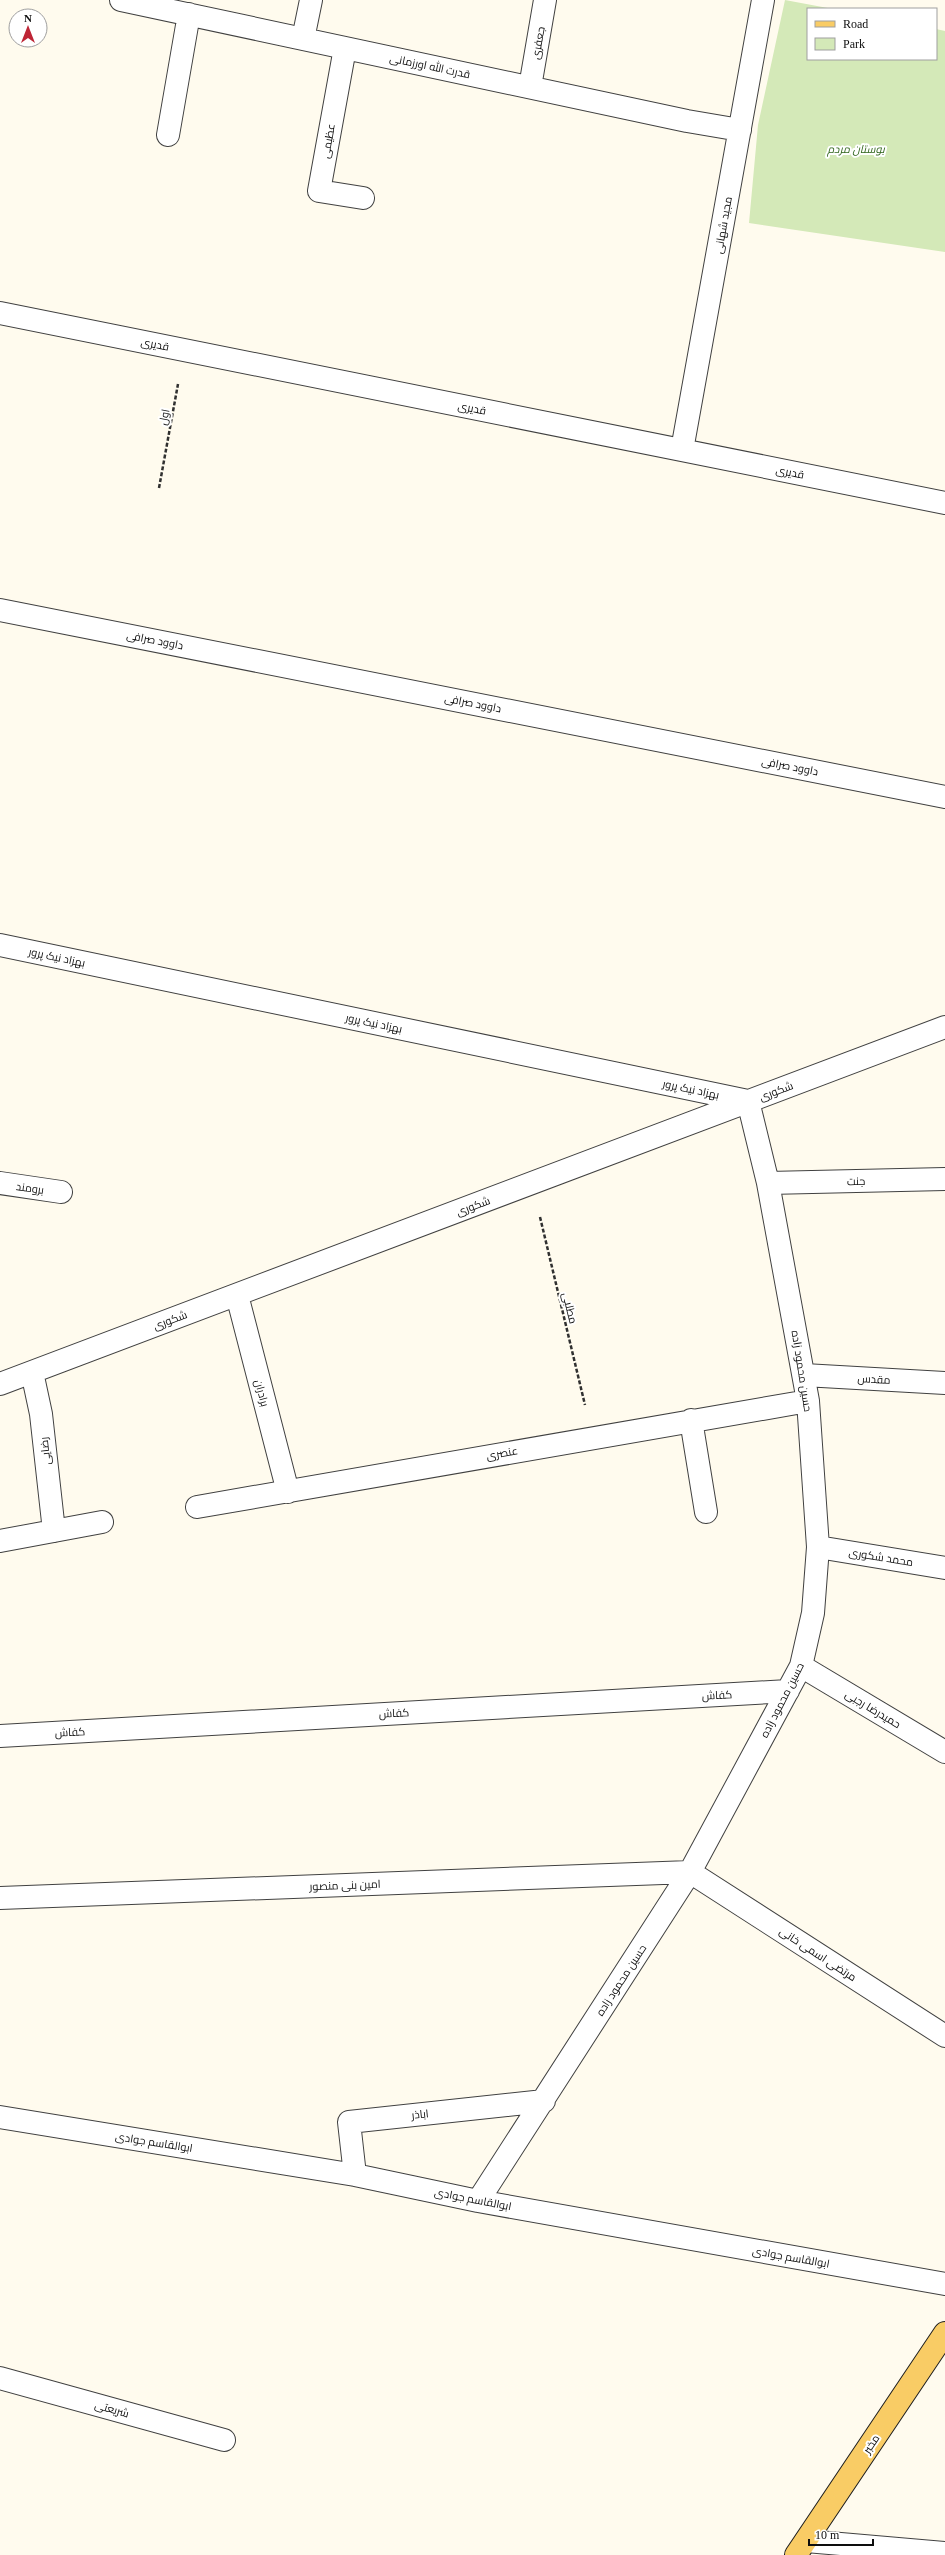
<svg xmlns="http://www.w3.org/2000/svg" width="945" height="2555" font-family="'Times New Roman',Cairo,serif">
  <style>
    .green { fill: #d4e9b8 }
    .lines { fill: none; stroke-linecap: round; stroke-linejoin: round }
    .minor-casing { stroke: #414141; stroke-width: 24 }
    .major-casing { stroke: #1f1f1f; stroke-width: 24 }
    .path { stroke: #303030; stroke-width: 2.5; stroke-dasharray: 4 2; stroke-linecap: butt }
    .minor { stroke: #fff; stroke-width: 22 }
    .major { stroke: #f9cc65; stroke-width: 22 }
    .labels { text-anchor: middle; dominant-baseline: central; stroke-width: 4; stroke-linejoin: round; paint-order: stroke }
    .street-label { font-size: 11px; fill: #0e0e0e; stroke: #fff }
    .park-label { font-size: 11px; font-style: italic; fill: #31661d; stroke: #fff }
  </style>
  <rect width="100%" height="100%" fill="#fffbee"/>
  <path class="green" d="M785,0L833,9H808V59H936V29L945,31V252L749,223L758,125Z"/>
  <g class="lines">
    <defs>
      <path id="minor" d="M121,0L687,121L740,130
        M303,39L311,0
        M345,48L319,191L363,198
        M530,87L545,0
        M168,135L189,14
        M0,313L945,503
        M682,450L763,0
        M0,610L945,797
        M0,945L748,1101L768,1183L808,1401L818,1547L813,1613L801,1666L690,1872L478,2201
        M0,1183L61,1192
        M768,1183L945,1179
        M237,1295L288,1492
        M32,1372L41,1414L54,1531
        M804,1375L945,1383
        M0,1384L945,1027
        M691,1420L706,1512
        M197,1507L808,1401
        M0,1541L102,1522
        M818,1547L945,1568
        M801,1666L945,1752
        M0,1736L788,1691
        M0,1898L690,1872L945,2036
        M0,2117L355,2175L478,2201L945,2284
        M355,2175L349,2122L544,2101
        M0,2378L224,2440
        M806,2541L945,2553"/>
      <path id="major" d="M796,2555L945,2333"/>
    </defs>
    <use href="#minor" class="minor-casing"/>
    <use href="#major" class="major-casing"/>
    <path class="path" d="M159,488L178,384
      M540,1217L585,1405"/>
    <use href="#minor" class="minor"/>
    <use href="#major" class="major"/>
  </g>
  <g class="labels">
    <g class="street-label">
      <text transform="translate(538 43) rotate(-80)">جعفری</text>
      <text transform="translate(430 66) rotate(12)">قدرت الله اورزمانی</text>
      <text transform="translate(328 141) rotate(-80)">عظیمی</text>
      <text transform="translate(723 225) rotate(-80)">مجید شهانی</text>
      <text transform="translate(155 344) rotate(11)">قدیری</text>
      <text transform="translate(472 408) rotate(11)">قدیری</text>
      <text transform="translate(164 417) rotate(-79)">اول</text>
      <text transform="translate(790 472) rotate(11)">قدیری</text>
      <text transform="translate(155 640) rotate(11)">داوود صرافی</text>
      <text transform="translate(473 703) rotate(11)">داوود صرافی</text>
      <text transform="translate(790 766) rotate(11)">داوود صرافی</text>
      <text transform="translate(57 957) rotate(12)">بهزاد نیک پرور</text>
      <text transform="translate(374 1023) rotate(12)">بهزاد نیک پرور</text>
      <text transform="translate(691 1089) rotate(12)">بهزاد نیک پرور</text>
      <text transform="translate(776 1091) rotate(-21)">شکوری</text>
      <text transform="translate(856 1181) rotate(-1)">جنت</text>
      <text transform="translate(30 1188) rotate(8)">برومند</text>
      <text transform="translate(473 1206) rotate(-21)">شکوری</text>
      <text transform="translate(570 1308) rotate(76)">مطلبی</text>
      <text transform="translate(170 1320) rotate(-21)">شکوری</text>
      <text transform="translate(802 1371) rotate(81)">حسین محمود زاده</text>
      <text transform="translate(874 1379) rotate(3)">مقدس</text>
      <text transform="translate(262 1393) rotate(75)">برادران</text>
      <text transform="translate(45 1451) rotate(-96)">رضایی</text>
      <text transform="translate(502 1453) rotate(-10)">عنصری</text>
      <text transform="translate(881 1557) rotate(9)">محمد شکوری</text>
      <text transform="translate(717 1695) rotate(-3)">کفاش</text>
      <text transform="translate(782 1700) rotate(-63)">حسین محمود زاده</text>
      <text transform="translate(873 1709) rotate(31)">حمیدرضا رجبی</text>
      <text transform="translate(394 1713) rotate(-3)">کفاش</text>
      <text transform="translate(70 1732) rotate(-3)">کفاش</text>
      <text transform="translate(345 1885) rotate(-2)">امین بنی منصور</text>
      <text transform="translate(818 1954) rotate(33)">مرتضی اسمی خانی</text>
      <text transform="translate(621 1980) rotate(-57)">حسین محمود زاده</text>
      <text transform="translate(420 2114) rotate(-6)">اباذر</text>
      <text transform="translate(154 2142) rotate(9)">ابوالقاسم جوادی</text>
      <text transform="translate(473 2199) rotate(11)">ابوالقاسم جوادی</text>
      <text transform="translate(791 2257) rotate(10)">ابوالقاسم جوادی</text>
      <text transform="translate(112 2409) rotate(16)">شریعتی</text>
      <text transform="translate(871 2444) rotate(-56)">مخبر</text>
    </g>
    <g class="park-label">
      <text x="856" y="149">بوستان مردم</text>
    </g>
  </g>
  <rect x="807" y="8" width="130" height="52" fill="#ffffff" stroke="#9f9f9f"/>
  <rect x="815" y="21" width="20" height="6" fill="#f9cc65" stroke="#9f9f9f"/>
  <text x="843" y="28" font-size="12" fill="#0e0e0e">Road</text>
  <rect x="815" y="38" width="20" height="12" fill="#d4e9b8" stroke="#9f9f9f"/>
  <text x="843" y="48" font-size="12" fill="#0e0e0e">Park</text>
  <g transform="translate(28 28)"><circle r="19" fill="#ffffff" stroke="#9f9f9f"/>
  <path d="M0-3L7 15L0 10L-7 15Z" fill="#be2535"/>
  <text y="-6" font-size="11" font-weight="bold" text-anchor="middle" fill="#0e0e0e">N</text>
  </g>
  <path d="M809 2539v6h64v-6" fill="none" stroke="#0e0e0e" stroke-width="2"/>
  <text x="815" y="2539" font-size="12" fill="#0e0e0e" stroke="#ffffff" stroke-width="3" paint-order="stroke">10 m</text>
</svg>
